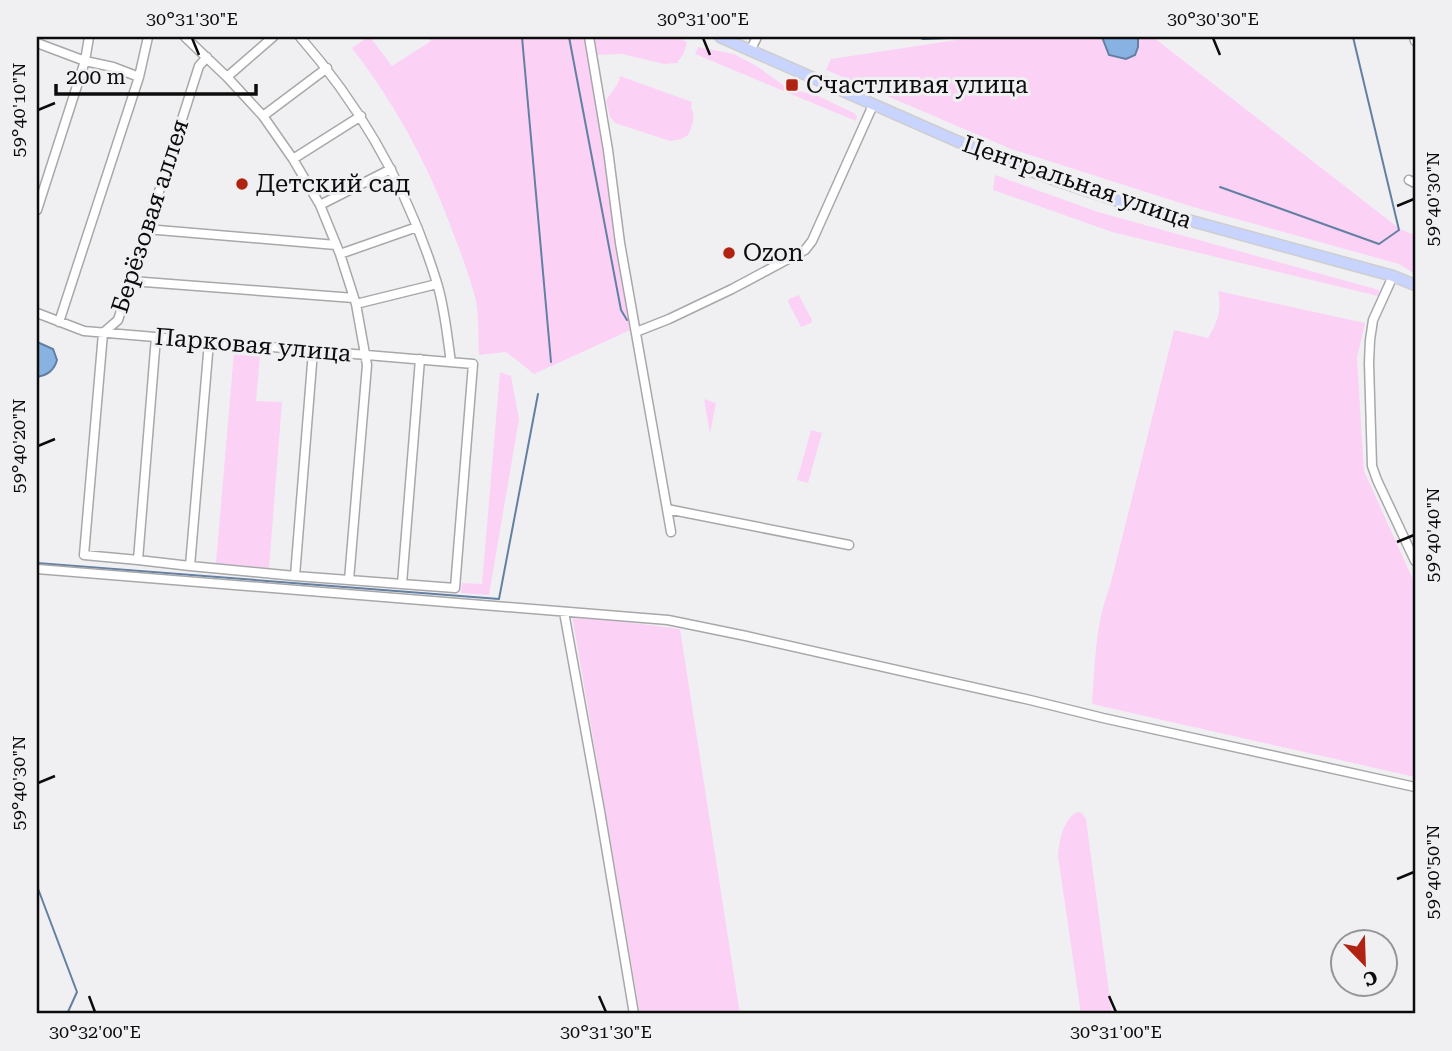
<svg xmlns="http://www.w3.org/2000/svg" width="1452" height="1051" font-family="'Roboto Serif',serif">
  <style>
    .green { fill: #fbd2f5 }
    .water { fill: #88b2e2; stroke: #6380a2; stroke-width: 2 }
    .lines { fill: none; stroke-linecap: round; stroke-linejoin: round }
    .stream { stroke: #6380a2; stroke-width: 2 }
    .minor-casing { stroke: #a8a8ab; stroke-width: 11 }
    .major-casing { stroke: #cececf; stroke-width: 13 }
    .minor { stroke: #fff; stroke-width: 8 }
    .major { stroke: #c8d4fe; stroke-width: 10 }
    .ticks { fill: none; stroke: #0c0c0d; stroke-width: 2.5 }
    .poi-dot { fill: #b02211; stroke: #f0f0f3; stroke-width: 2.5 }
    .labels { text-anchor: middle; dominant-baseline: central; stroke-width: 6; stroke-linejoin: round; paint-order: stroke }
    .poi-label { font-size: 24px; fill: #0c0c0d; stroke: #f0f0f3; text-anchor: start }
    .street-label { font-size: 24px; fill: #0c0c0d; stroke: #f0f0f3 }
    .neatline { fill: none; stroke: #0c0c0d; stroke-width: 2.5 }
    .ticks-label { font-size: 18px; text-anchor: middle; fill: #0c0c0d }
  </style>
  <rect width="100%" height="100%" fill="#f0f0f3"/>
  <path class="green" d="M368,37H370L392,66L431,41L428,37H589L635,328L534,374L506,352L479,355C478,338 479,318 476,301C470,277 461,253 452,230C428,164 395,104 352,48Z
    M594,37H676L687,42L684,53L677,63L664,64L622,54L597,55Z
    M976,37H1153L1400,229L1415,235V274L1399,264L1193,207L1011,149L826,70L831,59Z
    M698,47L734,54L755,65L789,89L816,95L854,113L857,116L856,121L695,54Z
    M620,76L692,102L691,107C696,117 693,125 688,135L681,139L670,141L615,123L610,117L606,101C610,92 619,86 620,76Z
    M995,175L1098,212L1379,290L1378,296L1112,232L993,190Z
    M1218,291L1365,323L1357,358L1364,471L1415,584V777L1092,704C1095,665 1095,624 1110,586L1174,330L1208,338C1218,321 1222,310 1218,291Z
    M799,295L812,320L811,323L801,327L788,302L789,299Z
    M234,352H238V355L260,356L256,401L282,402L269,568L216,563Z
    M500,372L511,376L519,419L489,595L461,593L462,583L482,584Z
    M704,399L716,403L710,434Z
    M811,430L822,433L808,483L797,480Z
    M572,615L680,629L740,1014H640Z
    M1077,812L1082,813L1086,819L1112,1014H1081L1058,856C1059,841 1063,820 1077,812Z"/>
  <path class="water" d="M1102,37H1138V47L1135,55L1126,59L1109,55Z
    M37,342L53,349L57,360C54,371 47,375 37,377Z"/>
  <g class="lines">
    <path class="stream" d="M522,37L551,362
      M569,37L621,310L627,320
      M919,37L923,39L976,37
      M1220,187L1379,244L1399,230L1353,37
      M37,563L499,599L538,394
      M37,886L77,992L67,1014"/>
    <defs>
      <path id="minor" d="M185,37L227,77L263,116L293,159L320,205L340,254L356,304L367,365L349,580L295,576
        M300,37C362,108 409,192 437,283C445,309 447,336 451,362
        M589,37L608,150L620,243L667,509L849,545
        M1414,37L1415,41
        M37,43L85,61L113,67L139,77
        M750,51L757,37
        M227,77L273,37
        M263,116L327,68
        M293,159L361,116
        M1409,180L1415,183
        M320,205L391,169
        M37,210L85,61L89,37
        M146,229L336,245
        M340,254L417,227
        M1393,276L1373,320L1370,340L1369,363L1372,466L1377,480L1415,561
        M131,281L354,298
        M356,304L437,284
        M37,313L84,331L473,364L455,588L402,584
        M59,322L139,77L148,37
        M636,332L669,319L732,289L805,250L812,241L873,105
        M156,337L138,560L190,566
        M209,342L190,566L295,576L313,351
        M667,509L671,532
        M138,560L84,555L103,333L118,320L199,66L207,57
        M37,569L668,620L746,636L1030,700L1103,718L1415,787
        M349,580L402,584L420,359
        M564,612L600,811L634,1014"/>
      <path id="major" d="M720,37L993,157L1055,180L1118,201L1393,276L1415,285"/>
    </defs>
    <use href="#minor" class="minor-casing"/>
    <use href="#major" class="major-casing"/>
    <use href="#minor" class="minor"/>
    <use href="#major" class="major"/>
  </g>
  <path class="ticks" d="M192,38L199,55M703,38L710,55M1213,38L1220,55M38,110L55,103M1397,206L1414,199M38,446L55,439M1397,542L1414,535M38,783L55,776M1397,879L1414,872M89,996L95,1012M599,996L606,1012M1109,996L1116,1012"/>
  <g class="poi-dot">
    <rect x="785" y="78" width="14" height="14" rx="3.5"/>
    <circle cx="242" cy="184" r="7"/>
    <circle cx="729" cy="253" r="7"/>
  </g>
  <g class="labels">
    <g class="poi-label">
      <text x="806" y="85">Счастливая улица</text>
      <text x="256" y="184">Детский сад</text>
      <text x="743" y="253">Ozon</text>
    </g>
    <g class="street-label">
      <text transform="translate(1077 182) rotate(19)">Центральная улица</text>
      <text transform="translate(150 216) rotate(-72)">Берёзовая аллея</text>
      <text transform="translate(253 345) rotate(5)">Парковая улица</text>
    </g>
  </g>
  <rect width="1452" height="1051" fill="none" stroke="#f0f0f3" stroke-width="77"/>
  <g transform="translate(1364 963) rotate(157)"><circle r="33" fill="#f0f0f3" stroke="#959597" stroke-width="2"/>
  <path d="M0-5L12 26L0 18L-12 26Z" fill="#b02211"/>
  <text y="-10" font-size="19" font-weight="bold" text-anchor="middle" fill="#0c0c0d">С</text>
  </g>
  <path d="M56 84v10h200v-10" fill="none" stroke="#0c0c0d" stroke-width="3.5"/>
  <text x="66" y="84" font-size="21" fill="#0c0c0d" stroke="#f0f0f3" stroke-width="5" paint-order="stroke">200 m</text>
  <rect x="38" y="38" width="1376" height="974" class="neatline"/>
  <g class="ticks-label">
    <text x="192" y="25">30°31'30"E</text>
    <text x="703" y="25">30°31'00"E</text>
    <text x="1213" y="25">30°30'30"E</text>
    <text transform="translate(19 110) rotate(-90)" y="6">59°40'10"N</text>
    <text transform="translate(1433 199) rotate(-90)" y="6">59°40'30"N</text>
    <text transform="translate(19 446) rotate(-90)" y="6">59°40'20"N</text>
    <text transform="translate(1433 535) rotate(-90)" y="6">59°40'40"N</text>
    <text transform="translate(19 783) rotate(-90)" y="6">59°40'30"N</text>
    <text transform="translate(1433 872) rotate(-90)" y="6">59°40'50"N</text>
    <text x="95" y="1038">30°32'00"E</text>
    <text x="606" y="1038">30°31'30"E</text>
    <text x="1116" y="1038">30°31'00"E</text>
  </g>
</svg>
